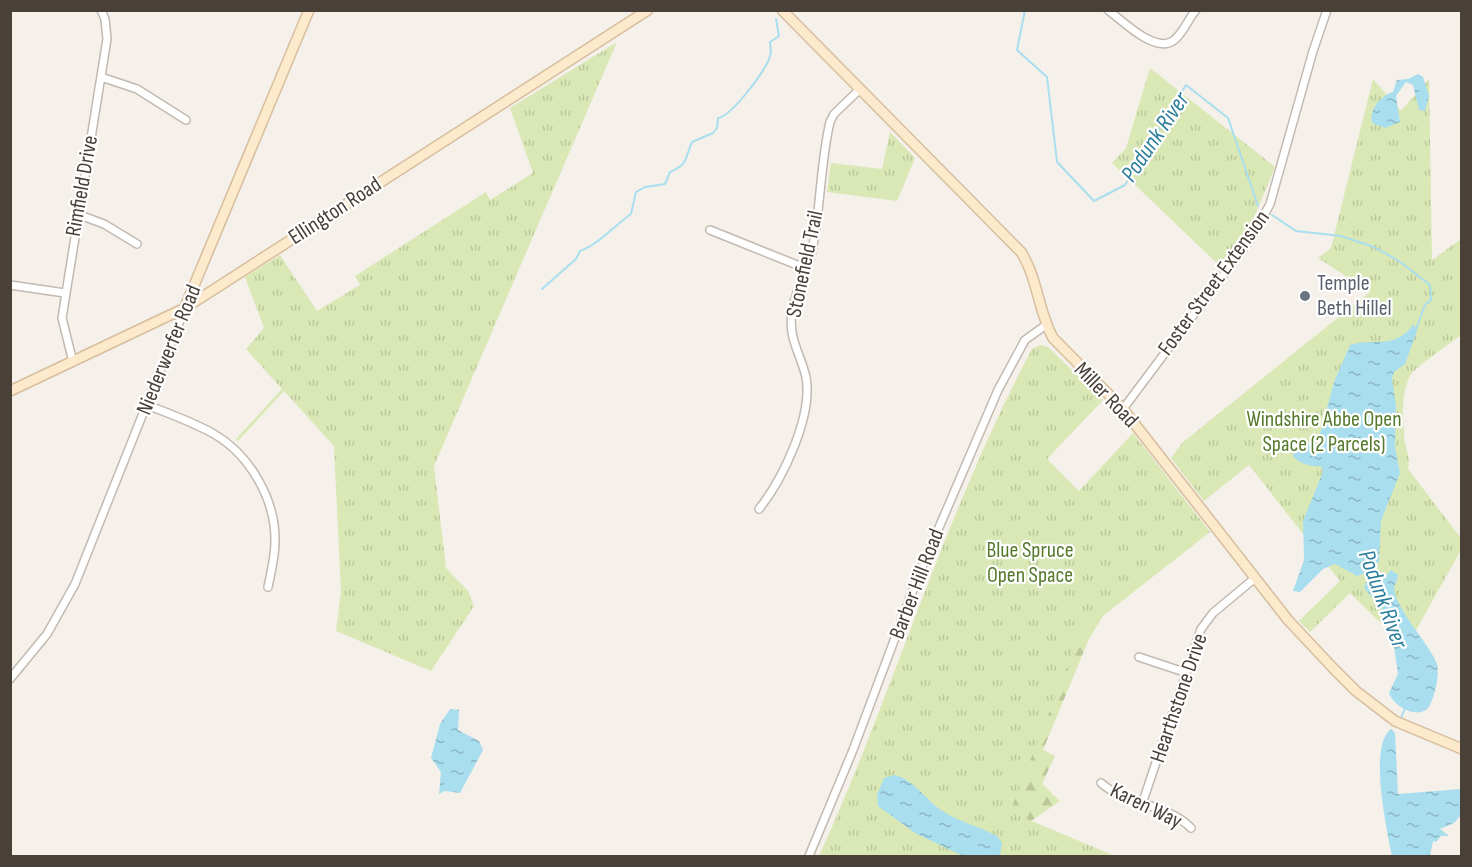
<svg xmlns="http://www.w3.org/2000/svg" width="1472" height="867" font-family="'Sofia Sans Condensed',sans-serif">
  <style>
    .forest { fill: url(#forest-firs) }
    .park { fill: url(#park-tufts) }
    .water { fill: url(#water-ripples) }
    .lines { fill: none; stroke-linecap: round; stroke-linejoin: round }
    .stream { stroke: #a9deef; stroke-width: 2 }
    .street-casing { stroke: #c3b9b0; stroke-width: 10 }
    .secondary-casing { stroke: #d6be9e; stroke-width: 12 }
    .street { stroke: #fff; stroke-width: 7 }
    .secondary { stroke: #fde9cc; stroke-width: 9 }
    .worship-dot { fill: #6b7280; stroke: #fff; stroke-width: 2 }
    .labels { text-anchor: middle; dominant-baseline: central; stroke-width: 4.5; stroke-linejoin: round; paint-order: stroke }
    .street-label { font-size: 22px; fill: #494038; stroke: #fff }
    .worship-label { font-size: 22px; fill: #5b616d; stroke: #fff; text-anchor: start }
    .park-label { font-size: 22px; fill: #567a2c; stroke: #fff }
    .water-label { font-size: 24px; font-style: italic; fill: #2e7f9c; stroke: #fff }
  </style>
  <defs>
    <pattern id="forest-firs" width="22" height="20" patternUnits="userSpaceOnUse" patternTransform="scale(1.5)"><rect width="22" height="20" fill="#d9e8b5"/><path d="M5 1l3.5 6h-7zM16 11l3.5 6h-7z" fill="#bcc89c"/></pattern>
    <pattern id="park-tufts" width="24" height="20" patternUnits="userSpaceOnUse" patternTransform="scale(1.5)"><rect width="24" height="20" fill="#d9e8b5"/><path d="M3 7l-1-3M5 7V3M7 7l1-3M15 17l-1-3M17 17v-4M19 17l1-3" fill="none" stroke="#bcc89c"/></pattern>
    <pattern id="water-ripples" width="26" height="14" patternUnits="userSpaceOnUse" patternTransform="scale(1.5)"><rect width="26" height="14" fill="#a9deef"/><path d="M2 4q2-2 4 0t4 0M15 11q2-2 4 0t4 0" fill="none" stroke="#8cb5c3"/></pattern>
  </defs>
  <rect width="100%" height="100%" fill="#f5f0ea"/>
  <path class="forest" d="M1092,603L1109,606L1089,639L1043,750L1055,756L1042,784L1060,801L1027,824L992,819Z"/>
  <path class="park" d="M617,42L434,466L446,568L468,591L474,606L431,671L336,631L341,592L334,446L284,391L238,441L236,439L282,389L246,349L264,328L245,277L280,255L317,311L360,285L355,276L486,192L490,200L533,173L510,108Z
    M1150,68L1275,167L1253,220L1221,267L1112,163L1126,148Z
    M1373,79L1401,111L1429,79L1432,260L1461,239V335C1451,343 1415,367 1410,376C1401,393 1403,415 1404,433C1404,448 1411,453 1408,469L1460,537L1461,535L1462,548L1406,648L1350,593L1310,632L1299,621L1340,581L1249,465L1204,501L1171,458L1182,443L1370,292L1318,258L1331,248Z
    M890,132L915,158L897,201L827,192L831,163L882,169Z
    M1040,345L1048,347L1103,400L1047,459L1079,491L1133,433L1210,532L1080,634L1010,812L1115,856H819C895,689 945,512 1032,349Z"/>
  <path class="water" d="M1418,74L1423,77L1429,96L1425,111L1419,110L1413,85L1406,82L1396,96L1400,122L1385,128L1372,123C1369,110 1380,96 1393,92L1397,80L1408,79Z
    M1414,324L1417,331L1405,364L1394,372L1392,379L1396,406L1395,447L1400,473L1381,521L1379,562L1371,571L1357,576L1335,564L1323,569L1300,592L1293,591L1304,560L1303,521L1323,472L1321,466C1311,467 1299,464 1293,456V449L1304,442L1317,445L1334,382L1350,345C1375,337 1393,351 1414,324Z
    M1391,570L1398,575C1398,579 1395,584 1394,588C1394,607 1431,646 1437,664C1440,674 1434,702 1427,709C1415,719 1393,705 1389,693L1398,674L1394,647L1388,635L1385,613L1364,588L1366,582H1380Z
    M450,709L459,710L458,730L479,741L483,750L460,793L445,791L439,794L441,772L431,758L440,724Z
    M1391,729L1395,733L1398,794L1461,789V815L1454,823L1440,829L1449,836H1441L1436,842L1433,841L1430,856H1392C1387,831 1368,745 1391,729Z
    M895,775C916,781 926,801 944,812C960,822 980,827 997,836L1002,843L1000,856H963L915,833L878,806L877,795L884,778Z"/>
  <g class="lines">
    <path class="stream" d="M1025,10L1017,50L1047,77L1057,162L1094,201L1125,185L1186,85L1228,118L1258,206
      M1272,215L1296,231L1341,236L1374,247L1399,261L1430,285L1431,300L1425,305L1416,329
      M542,289L576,259L580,251C599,244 614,226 631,214L636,192L645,187L665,184L670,172C688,165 685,158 692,142L713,133L717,128L718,118C732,116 766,70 770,56C772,52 770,46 770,42L779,36L776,19
      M1368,569L1374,583
      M1401,718L1405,708"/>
    <defs>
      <path id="street" d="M1108,10C1123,21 1154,53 1173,41C1183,34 1188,19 1196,10
        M101,77L137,89L186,120
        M77,214L104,224L137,244
        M710,230L807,269
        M10,285L65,293
        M73,362L62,318L107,39L105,19L101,10
        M147,405C170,414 193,422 214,434C250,455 276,500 275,542C275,557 271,572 268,587
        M1123,409L1254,234L1270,204L1313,51L1327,10
        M759,509C783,479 813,416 806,377C800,352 788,339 792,311C795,290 808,271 812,250C821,208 820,164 830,122L834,114L859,90
        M1139,657L1184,672
        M10,679L47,634L75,584L185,308
        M1101,783C1127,806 1167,803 1191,828
        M1142,804L1201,629L1213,613L1255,578
        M809,856L853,750L919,574L998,390L1025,340L1046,325"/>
      <path id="secondary" d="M782,10L1021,252C1038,279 1038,311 1053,338L1123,409L1288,620L1333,668L1356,691L1395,721L1462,749
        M185,307L309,10
        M10,391L185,308L648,10"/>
    </defs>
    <use href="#street" class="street-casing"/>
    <use href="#secondary" class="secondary-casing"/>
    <use href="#street" class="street"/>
    <use href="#secondary" class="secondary"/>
  </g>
  <circle class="worship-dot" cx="1305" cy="296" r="6"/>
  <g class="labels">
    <g class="street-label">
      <text transform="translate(82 186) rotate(-80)">Rimfield Drive</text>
      <text transform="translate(335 211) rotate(-33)">Ellington Road</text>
      <text transform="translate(805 264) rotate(-78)">Stonefield Trail</text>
      <text transform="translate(1214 283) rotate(-54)">Foster Street Extension</text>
      <text transform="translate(169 350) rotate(-68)">Niederwerfer Road</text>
      <text transform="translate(1106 395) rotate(46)">Miller Road</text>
      <text transform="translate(917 584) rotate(-69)">Barber Hill Road</text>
      <text transform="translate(1179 698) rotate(-71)">Hearthstone Drive</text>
      <text transform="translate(1146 806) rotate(26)">Karen Way</text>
    </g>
    <g class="worship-label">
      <text x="1317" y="283">Temple<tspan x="1317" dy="25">Beth Hillel</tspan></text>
    </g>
    <g class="park-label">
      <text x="1324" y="419">Windshire Abbe Open<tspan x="1324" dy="25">Space (2 Parcels)</tspan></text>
      <text x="1030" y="550">Blue Spruce<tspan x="1030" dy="25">Open Space</tspan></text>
    </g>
    <g class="water-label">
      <text transform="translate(1155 137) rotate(-56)">Podunk River</text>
      <text transform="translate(1383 599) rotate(70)">Podunk River</text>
    </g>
  </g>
  <rect width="1472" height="867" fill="none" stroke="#494038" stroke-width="24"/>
</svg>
